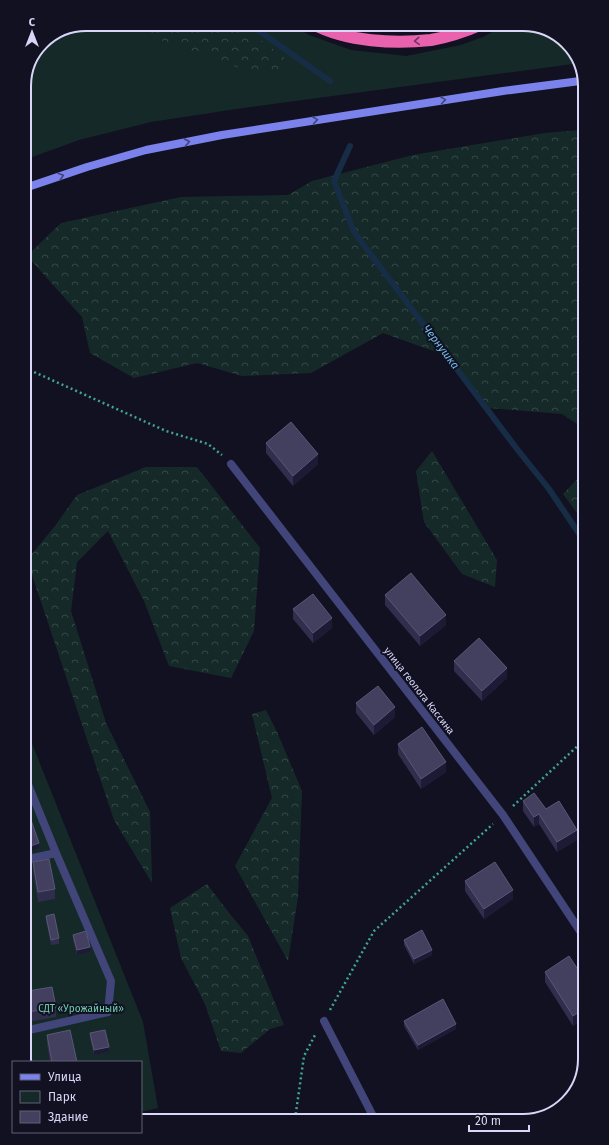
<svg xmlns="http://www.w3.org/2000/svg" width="609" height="1145" font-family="'Fira Sans',sans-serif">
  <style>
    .green { fill: #152a28 }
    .forest { fill: url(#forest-crowns) }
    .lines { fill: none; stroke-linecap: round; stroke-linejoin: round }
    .stream { stroke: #172c45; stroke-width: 6 }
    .path { stroke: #3fa596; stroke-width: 2.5; stroke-dasharray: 2 3; stroke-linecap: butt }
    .street { stroke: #42457a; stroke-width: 8 }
    .secondary { stroke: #7b82ec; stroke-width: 8 }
    .highway { stroke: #e962ae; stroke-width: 12 }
    .wall { fill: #302d4d }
    .shaded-wall { fill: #1c1a34 }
    .building { fill: #423f5f; stroke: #595778 }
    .oneway { stroke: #733560 }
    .oneway2 { stroke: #41447c }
    .labels { text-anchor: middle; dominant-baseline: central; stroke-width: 4; stroke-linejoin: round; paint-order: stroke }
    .street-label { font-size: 10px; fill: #d8d7f9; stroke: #121121 }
    .park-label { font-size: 10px; fill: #6dcfae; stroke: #121121 }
    .water-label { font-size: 11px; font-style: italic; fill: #73beeb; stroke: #121121 }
    .rim { fill: none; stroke: #d8d7f9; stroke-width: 2 }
  </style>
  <defs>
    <pattern id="forest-crowns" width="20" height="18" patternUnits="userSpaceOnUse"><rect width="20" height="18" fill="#152a28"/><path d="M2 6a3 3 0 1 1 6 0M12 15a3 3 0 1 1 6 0" fill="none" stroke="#364848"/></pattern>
  </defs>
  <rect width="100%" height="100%" fill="#121121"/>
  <path class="green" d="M86,24H290L309,35L351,50L406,56L461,45L483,37L507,24H528L558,35L580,63L236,109L151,122L79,140L24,160V82L42,42Z
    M342,24H444C416,30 368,36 342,24Z
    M27,731L143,1022L158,1108L141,1112V1062H29Z"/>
  <path class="forest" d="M136,24H240L294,65L259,75L146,35Z
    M581,130L582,427L562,414L489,408L450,357L383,333L311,373L242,376L197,363L134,378L90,353L82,317L27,256L61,223L181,197L288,195L312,181L413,155L545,133Z
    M432,451L497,560L495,587L462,574L424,522L416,471Z
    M146,467H197L260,548L254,631L231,678L169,666L144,601L108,531L77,562L71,611L106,723L150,812L152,883L114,820L27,560L55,526L77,495Z
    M582,474V520L563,494Z
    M266,710L277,732L302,791L298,897L288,961L235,866L272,798L252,714Z
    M207,884L226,909L248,936L284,1025L270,1029L241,1053L221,1051L205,1004L181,958L170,908Z"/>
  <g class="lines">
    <path class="stream" d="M249,24L330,81
      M350,146L334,181L354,232L517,449L549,489L582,538"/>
    <path class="path" d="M25,368L166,431L208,444L222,455
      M513,806L583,741
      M330,1010L374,931L493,824
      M295,1119L304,1056L315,1035"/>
    <path class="street" d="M231,464L503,815L584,937
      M27,782L56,853L28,859
      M324,1021L374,1118
      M29,1030L108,1012L111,981L56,853"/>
    <path class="secondary" d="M25,188L87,167L146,150L222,135L503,91L580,81"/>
    <path class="highway" d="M313,24C347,42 395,44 431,40C448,37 466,31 482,24"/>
  </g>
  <path class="wall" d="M266,443L318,464L293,486L266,453Z
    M385,595L446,625L420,646L385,605Z
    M293,609L332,628L313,643L293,619Z
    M454,661L507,678L482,701L454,671Z
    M356,703L395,717L374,735L356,713Z
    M398,744L446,772L421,789L398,754Z
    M523,801L546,809L577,840L557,852L539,824L534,827L523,811Z
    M33,862L55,889V899L38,902L33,872Z
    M465,881L513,899L484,919L465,891Z
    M46,916L59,938V944L51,945L46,921Z
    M73,935L90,952L77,955L73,940Z
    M404,940L432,955L414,964L404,945Z
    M545,972L585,980V1018L573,1026L545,982Z
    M28,991L56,1007V1017L28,1022Z
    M404,1021L456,1029L418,1050L404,1026Z
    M90,1033L109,1052L94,1055L90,1038Z
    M47,1035L77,1062H50L47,1044Z"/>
  <path class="shaded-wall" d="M318,454V464L293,486V476Z
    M446,615V625L420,646V636Z
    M332,618V628L313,643V633Z
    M507,668V678L482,701V691Z
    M395,707V717L374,735V725Z
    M446,762V772L421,789V779Z
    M539,814V824L534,827V817Z
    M577,830V840L557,852V842Z
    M39,843V848L28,852V847Z
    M513,890V899L484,919V909Z
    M90,947V952L77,955V950Z
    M432,950V955L414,964V959Z
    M585,1008V1018L573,1026V1016Z
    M456,1024V1029L418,1050V1045Z
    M109,1047V1052L94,1055V1050Z"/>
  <path class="building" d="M291,422L318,454L293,476L266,443Z
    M411,573L446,615L420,636L385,595Z
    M313,594L332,618L313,633L293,609Z
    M479,638L507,668L482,691L454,661Z
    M378,686L395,707L374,725L356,703Z
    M422,727L446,762L421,779L398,744Z
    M534,793L546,809L559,801L577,830L557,842L539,814L534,817L523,801Z
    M29,814L39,843L28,847V815Z
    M49,859L55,889L38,892L33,862Z
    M495,862L513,890L484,909L465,881Z
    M54,914L59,938L51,940L46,916Z
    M422,930L432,950L414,959L404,940Z
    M86,931L90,947L77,950L73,935Z
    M569,956L585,980V1008L573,1016L545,972Z
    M52,987L56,1007L28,1012V991Z
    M443,999L456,1024L418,1045L404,1021Z
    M70,1030L77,1062H52L47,1035Z
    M105,1030L109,1047L94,1050L90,1033Z"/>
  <defs><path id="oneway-chevron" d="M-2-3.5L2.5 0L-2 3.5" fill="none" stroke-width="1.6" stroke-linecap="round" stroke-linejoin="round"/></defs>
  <use class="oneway" href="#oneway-chevron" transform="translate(417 41) rotate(176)"/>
  <g class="oneway2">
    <use href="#oneway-chevron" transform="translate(443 100) rotate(-9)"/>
    <use href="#oneway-chevron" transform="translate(315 120) rotate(-9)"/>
    <use href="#oneway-chevron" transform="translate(187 142) rotate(-11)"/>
    <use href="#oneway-chevron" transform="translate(61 176) rotate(-18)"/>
  </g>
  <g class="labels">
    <g class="street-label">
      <text transform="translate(419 691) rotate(52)">улица геолога Кассина</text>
    </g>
    <g class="park-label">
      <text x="81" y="1009">СДТ «Урожайный»</text>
    </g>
    <g class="water-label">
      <text transform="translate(441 347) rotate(53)">Чернушка</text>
    </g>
  </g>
  <path d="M0 0H609V1145H0ZM86 31H523A55 55 0 0 1 578 86V1059A55 55 0 0 1 523 1114H86A55 55 0 0 1 31 1059V86A55 55 0 0 1 86 31Z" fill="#121121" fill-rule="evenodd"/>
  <path class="rim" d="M86 31H523A55 55 0 0 1 578 86V1059A55 55 0 0 1 523 1114H86A55 55 0 0 1 31 1059V86A55 55 0 0 1 86 31Z"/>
  <rect x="12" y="1061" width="130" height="72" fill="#121121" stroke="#616077"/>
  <rect x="20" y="1074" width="20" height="6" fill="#7b82ec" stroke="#616077"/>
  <text x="48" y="1081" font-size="12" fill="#d8d7f9">Улица</text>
  <rect x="20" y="1091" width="20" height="12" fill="#152a28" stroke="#616077"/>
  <text x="48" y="1101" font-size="12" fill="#d8d7f9">Парк</text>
  <rect x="20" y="1111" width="20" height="12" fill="#423f5f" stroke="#616077"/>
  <text x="48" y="1121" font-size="12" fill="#d8d7f9">Здание</text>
  <g transform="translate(32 32)" stroke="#121121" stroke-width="3" paint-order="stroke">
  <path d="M0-3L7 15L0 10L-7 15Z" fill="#d8d7f9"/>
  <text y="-6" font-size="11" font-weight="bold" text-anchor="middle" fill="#d8d7f9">С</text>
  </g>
  <path d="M469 1125v6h60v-6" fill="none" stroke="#d8d7f9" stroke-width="2"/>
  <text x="475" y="1125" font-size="12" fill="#d8d7f9" stroke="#121121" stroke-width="3" paint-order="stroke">20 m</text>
</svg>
